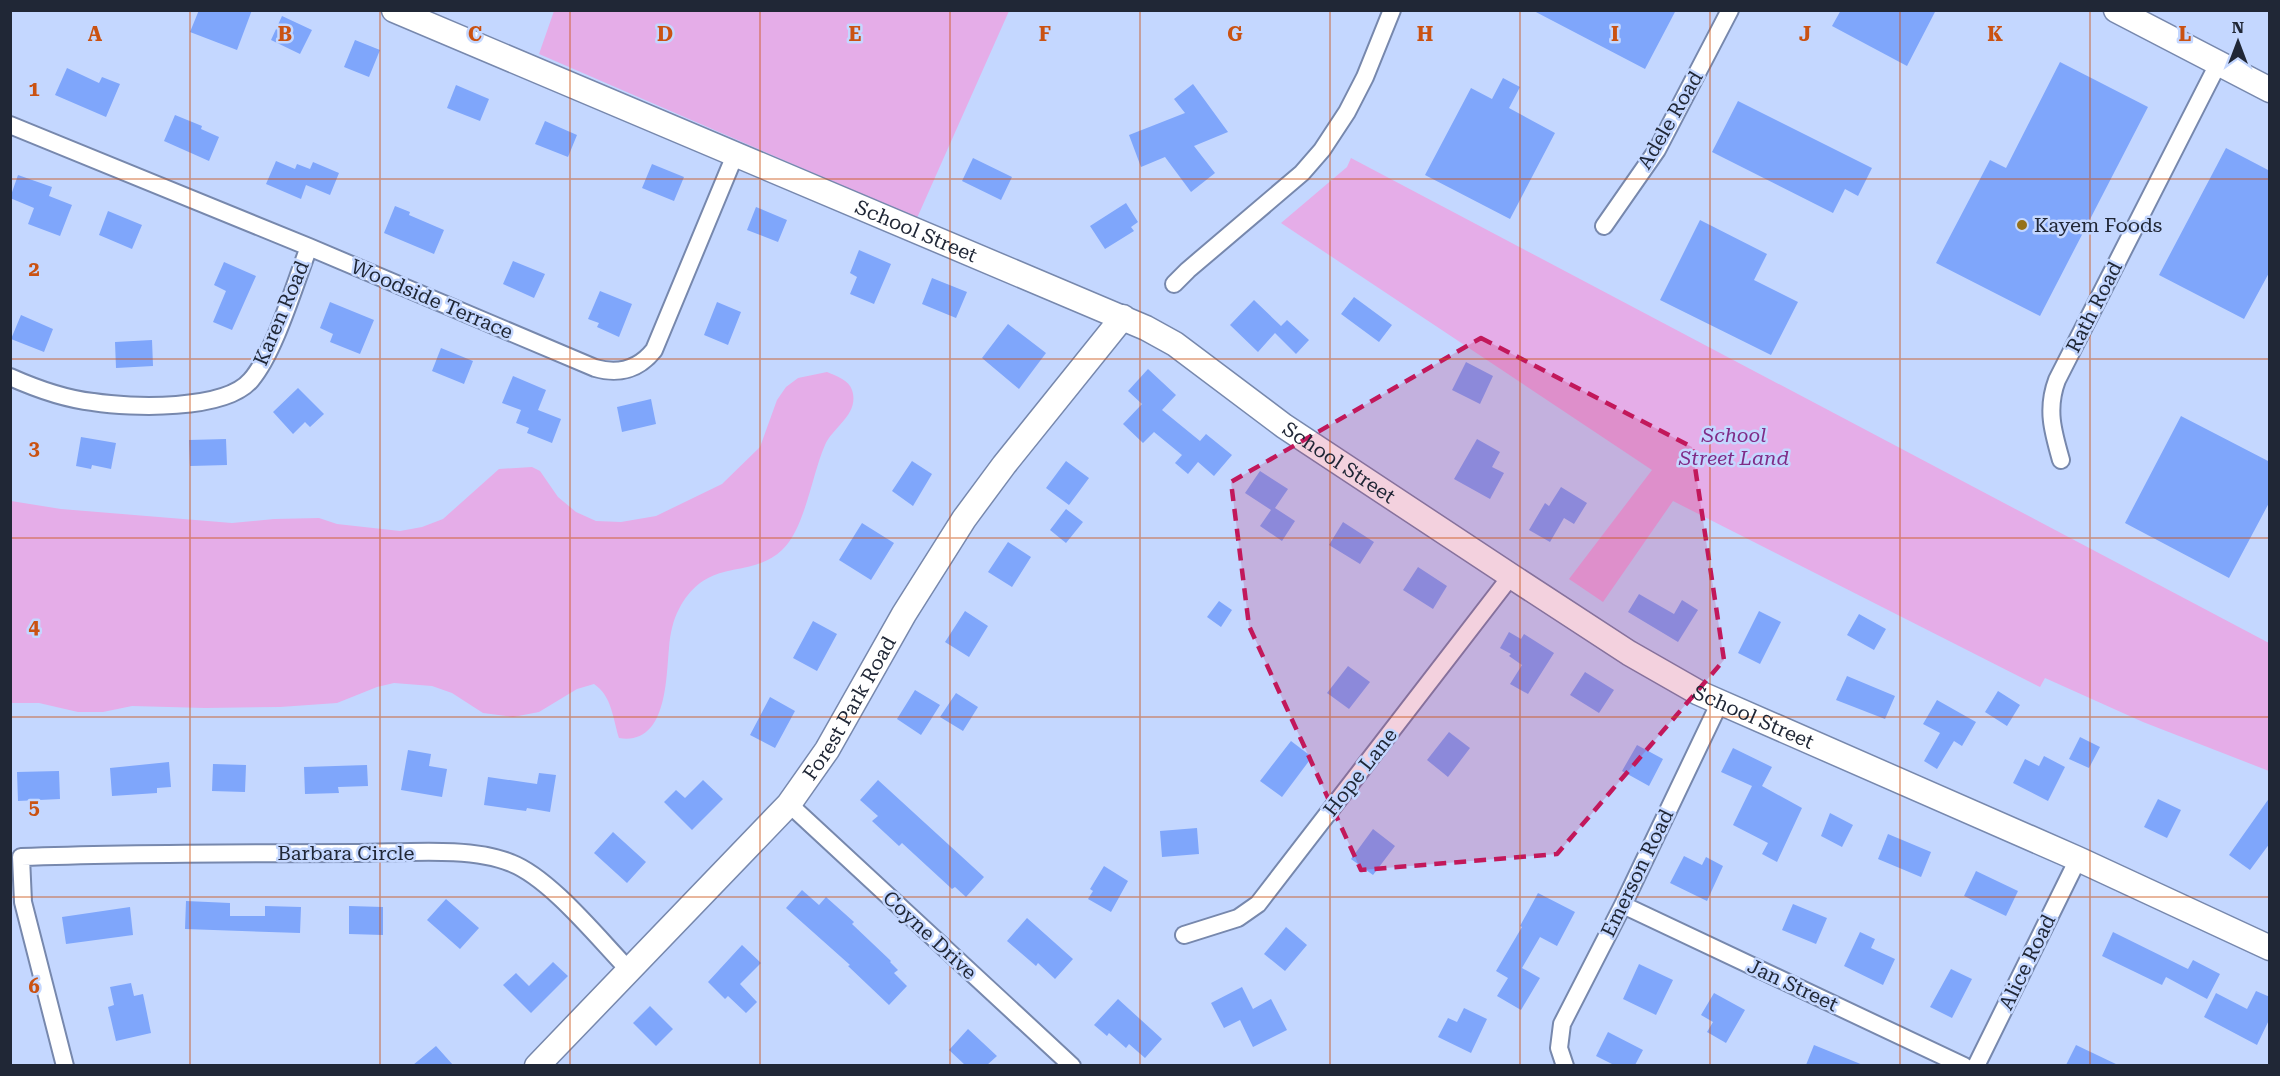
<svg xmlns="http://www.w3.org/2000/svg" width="2280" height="1076" font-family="'Roboto Serif',serif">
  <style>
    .green { fill: #e5ade8 }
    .building { fill: #7fa6fb }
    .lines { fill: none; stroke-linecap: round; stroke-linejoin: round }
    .street-casing { stroke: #7788ad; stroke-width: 20 }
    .secondary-casing { stroke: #7788ad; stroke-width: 27 }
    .street { stroke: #fff; stroke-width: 16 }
    .secondary { stroke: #fff; stroke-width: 24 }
    .marked { fill: #c2185b; fill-opacity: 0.2; stroke: #c2185b; stroke-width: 4.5; stroke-dasharray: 12 8; stroke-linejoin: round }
    .grid { fill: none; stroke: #ca5212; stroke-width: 1.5; stroke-opacity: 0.55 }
    .poi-dot { fill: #96721b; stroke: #c4d7ff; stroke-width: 2 }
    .labels { text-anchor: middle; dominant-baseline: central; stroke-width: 5; stroke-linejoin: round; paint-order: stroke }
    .street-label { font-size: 20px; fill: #202736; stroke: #c4d7ff }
    .poi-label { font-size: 20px; fill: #202736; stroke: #c4d7ff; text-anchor: start }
    .park-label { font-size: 20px; font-style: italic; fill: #802c87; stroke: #c4d7ff }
    .grid-label { font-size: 20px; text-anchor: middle; font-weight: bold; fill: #ca5212; stroke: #c4d7ff; stroke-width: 5; stroke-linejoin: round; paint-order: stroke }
  </style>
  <rect width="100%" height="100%" fill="#c4d7ff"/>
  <path class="green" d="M554,11V10L1009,11L917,218L539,54Z
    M1351,158L2269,643V771L2143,722L2045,678L2040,687L1673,501L1603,602L1569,579L1652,470L1281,223L1347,167Z
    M827,372C836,376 849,380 852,390C860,414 833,427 825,445C812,474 805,529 782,550C749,581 708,555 679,609C673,620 670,634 669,648C666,679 667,746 619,738C613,719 612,696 594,684L577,689L539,712L513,717L483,713L452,693L432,686L394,683L377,687L337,703L280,707L205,708L132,706L103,712H78L39,703H11V501L61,509L232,523L274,519L319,518L337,524L400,531L422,527L443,519L499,469L532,467L540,471L558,497L576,512L596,521L621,522L656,516L722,484L760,447L777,400L786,387L798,378Z"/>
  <path class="building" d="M199,10H252L237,50L190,32Z
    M1532,10H1676L1645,69Z
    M1841,10H1936L1907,66L1832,26Z
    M282,16L312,30L300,54L271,40Z
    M355,40L380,50L369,77L344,67Z
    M2060,62L2148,107L2040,316L1936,263L1990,160L2006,168Z
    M67,68L99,83L102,77L120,84L106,117L55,95Z
    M1503,78L1520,87L1509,108L1555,133L1510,219L1425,175L1471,88L1492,99Z
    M1193,84L1228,132L1194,146L1215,173L1191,192L1165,157L1141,167L1129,135L1185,113L1174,99Z
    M456,85L489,99L480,121L447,108Z
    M1738,101L1872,168L1858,196L1845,189L1833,213L1712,152Z
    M175,115L202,126L201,129L219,137L209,161L164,141Z
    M545,121L577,135L568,157L535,144Z
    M2226,148L2270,171V271L2244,319L2159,275Z
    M973,158L1012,177L1001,200L962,181Z
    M276,161L295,169L297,164L310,169L313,162L339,173L330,195L306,185L301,199L266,184Z
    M652,164L684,177L674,201L642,188Z
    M18,175L52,187L49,196L72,205L60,236L28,224L34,208L10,198Z
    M1126,203L1138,222L1131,227L1134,231L1105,249L1090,226Z
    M395,206L410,212L409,215L444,230L434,254L384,233Z
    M756,207L787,220L778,242L747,230Z
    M108,211L142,225L132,249L99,235Z
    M1700,220L1767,254L1754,280L1798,302L1771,355L1660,300Z
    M859,250L891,264L874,304L850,294L857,277L850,273Z
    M513,261L545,274L534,298L503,284Z
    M224,262L256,276L232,330L213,322L226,291L214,285Z
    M932,278L967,292L956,318L922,304Z
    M600,291L632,304L619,337L597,327L599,323L588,319Z
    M1354,297L1392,325L1379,342L1341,314Z
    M1254,300L1281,326L1287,320L1309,340L1296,354L1275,333L1258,352L1230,325Z
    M330,302L374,320L360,354L330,342L333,334L320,328Z
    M717,302L741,312L728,345L704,335Z
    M21,315L53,329L44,352L11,339Z
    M1008,324L1046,353L1019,389L982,358Z
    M152,340L153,366L116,368L115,342Z
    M441,348L473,361L464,384L432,371Z
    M1466,362L1493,376L1480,404L1452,390Z
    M1148,369L1176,395L1162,410L1200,441L1206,434L1232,455L1214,476L1198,462L1188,474L1175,463L1182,455L1154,432L1143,443L1123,424L1142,404L1128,391Z
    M513,376L546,390L538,410L561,419L552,443L527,433L529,428L516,423L521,410L502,403Z
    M298,388L324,414L310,427L305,422L293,434L273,412Z
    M651,399L656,424L622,432L617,407Z
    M2181,416L2270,462V501L2229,578L2125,523Z
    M81,437L116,443L111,469L92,465L91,469L76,466Z
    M226,439L227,465L190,466L189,440Z
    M1477,439L1500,452L1492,467L1504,473L1490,499L1454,479Z
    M912,461L932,474L913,506L892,491Z
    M1066,461L1089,478L1069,505L1046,488Z
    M1260,471L1288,489L1275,508L1295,521L1282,541L1260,526L1271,510L1245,493Z
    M1561,487L1587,503L1574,524L1564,518L1550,542L1529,530L1545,503L1549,506Z
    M1066,509L1083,522L1066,543L1050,530Z
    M1343,522L1374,542L1360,564L1329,545Z
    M862,523L894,543L871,580L839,560Z
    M1008,542L1031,557L1012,587L988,572Z
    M1418,567L1447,586L1433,609L1403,590Z
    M1639,594L1674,614L1682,600L1698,610L1678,642L1628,612Z
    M1219,601L1232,610L1221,627L1207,617Z
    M965,611L988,626L969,657L945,642Z
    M1759,611L1781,622L1760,664L1738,653Z
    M1859,614L1886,629L1874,650L1847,635Z
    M813,621L837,634L817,671L793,658Z
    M1509,632L1521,639L1524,634L1554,653L1528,694L1510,684L1522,665L1509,656L1511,654L1500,648Z
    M1348,666L1370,682L1349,709L1327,693Z
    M1585,672L1614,690L1599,713L1570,695Z
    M1847,676L1895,696L1885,719L1836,700Z
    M915,690L940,705L921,735L897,719Z
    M1998,691L2020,705L2007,726L1985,712Z
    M956,693L978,707L963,731L940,717Z
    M770,697L795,711L775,748L750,735Z
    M1937,700L1976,722L1962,746L1954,741L1937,769L1924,761L1940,733L1923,724Z
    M1449,732L1470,748L1448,777L1427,760Z
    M2080,737L2100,747L2089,768L2069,759Z
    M1291,741L1312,757L1282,797L1260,781Z
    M1637,745L1663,759L1649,786L1622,771Z
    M1733,748L1772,767L1762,786L1802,808L1777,862L1762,854L1768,843L1733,825L1752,786L1721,772Z
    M408,750L431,754L429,766L447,769L442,797L401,790Z
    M2044,756L2065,767L2048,801L2013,783L2025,759L2039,766Z
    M169,762L171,787L157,788V793L112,796L110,768Z
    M213,764L246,765L245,792L212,791Z
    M367,765L368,786L338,787L339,793L305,794L304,767Z
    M59,771L60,799L18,801L17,772Z
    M539,773L556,775L550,812L527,808L526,811L484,805L488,777L537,784Z
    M703,780L723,799L692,830L664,802L676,790L685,798Z
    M878,780L984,877L966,897L955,887L952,889L902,843L899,846L872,821L878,816L860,800Z
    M2270,797V843L2250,870L2229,855Z
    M2158,799L2181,810L2167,838L2144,827Z
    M1830,813L1853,825L1842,847L1821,836Z
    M1197,828L1199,854L1162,857L1160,831Z
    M1373,829L1395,846L1373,875L1351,859Z
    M613,832L646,862L627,883L594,853Z
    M1888,834L1931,852L1921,877L1878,859Z
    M1684,856L1702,865L1706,857L1723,866L1707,901L1670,883Z
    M1104,866L1128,881L1111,912L1088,899L1093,891L1090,889Z
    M1976,871L2018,891L2006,916L1964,896Z
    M802,890L819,905L826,897L854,922L852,924L891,961L890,962L898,970L894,973L907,986L889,1005L848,966L850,965L786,908Z
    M1538,893L1575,912L1557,946L1540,937L1522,968L1540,978L1521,1010L1497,996L1508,978L1496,971L1522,927L1520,926Z
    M446,899L479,928L460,949L427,920Z
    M186,901L230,903V916H265V906L301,907L300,933L185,929Z
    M1793,904L1827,918L1816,944L1782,930Z
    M349,906L383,907V935L349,934Z
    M130,907L133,935L66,944L62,917Z
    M1027,918L1073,959L1055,979L1038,963L1036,966L1007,941Z
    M1286,927L1307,945L1285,971L1264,954Z
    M1860,932L1875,939L1871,948L1895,959L1883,985L1844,966Z
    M2113,932L2188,969L2193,960L2220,974L2207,999L2166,977L2162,985L2102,956Z
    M742,945L761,963L740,984L757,1002L746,1013L728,996L725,999L708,982Z
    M553,962L568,976L531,1013L503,985L516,973L529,986Z
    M1639,964L1673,980L1656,1015L1623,999Z
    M1951,969L1972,979L1952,1018L1930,1007Z
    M131,983L134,996L143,994L151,1033L116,1041L108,1007L114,1005L110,987Z
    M1242,987L1253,1009L1271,999L1287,1030L1253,1047L1240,1020L1224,1028L1211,1003Z
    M2256,991L2270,997V1018L2257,1045L2204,1017L2216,993L2247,1009Z
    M1714,993L1745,1010L1726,1043L1707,1032L1713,1022L1701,1015Z
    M1118,999L1162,1039L1145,1058L1129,1044L1126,1048L1109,1033L1107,1036L1094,1025Z
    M650,1006L673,1029L656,1046L633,1023Z
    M1464,1008L1487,1019L1471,1053L1438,1037L1448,1018L1457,1022Z
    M968,1029L997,1056L987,1065H965L949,1050Z
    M1608,1032L1643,1050L1635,1065H1614L1596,1056Z
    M1814,1045L1863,1065H1806Z
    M2076,1045L2118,1065H2066Z
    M436,1046L453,1065H413Z"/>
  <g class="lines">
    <defs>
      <path id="street" d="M10,125L309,247L595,368C619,375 639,369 654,350L735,155
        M1604,226L1657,150L1730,10
        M1174,284L1188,270L1302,173L1322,150L1347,112L1365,77L1392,10
        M10,377C37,389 65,399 93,402C131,408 225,411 251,380C275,352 295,283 309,247
        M2061,460C2053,432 2046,409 2057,380L2218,64
        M789,804L1072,1066
        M1623,905L1964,1066
        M1184,935L1238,918L1258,904L1511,576
        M65,1066L23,902L21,857C133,853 245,853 358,853C402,853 471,846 511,863C550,878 598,938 628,969
        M1565,1066L1559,1048L1562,1024L1623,905L1720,702
        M1976,1066L2078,859"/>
      <g id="secondary">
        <path id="s1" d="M394,10L1146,328L1175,344L1284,426L1511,576L1629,653L1699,693L2078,859L2270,948"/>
        <path d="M2116,10L2270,90"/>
        <path id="s2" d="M537,1066L789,804L827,750L904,614L964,519L1004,465L1123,317"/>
      </g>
    </defs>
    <use href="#street" class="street-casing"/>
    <use href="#secondary" class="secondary-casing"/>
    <use href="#street" class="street"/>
    <use href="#secondary" class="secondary"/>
  </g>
  <path class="marked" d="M1481,338L1692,447L1724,660L1557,854L1361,870L1249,626L1231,482Z"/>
  <path class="grid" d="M190,10V1066M380,10V1066M570,10V1066M760,10V1066M950,10V1066M1140,10V1066M1330,10V1066M1520,10V1066M1710,10V1066M1900,10V1066M2090,10V1066M10,179H2270M10,359H2270M10,538H2270M10,717H2270M10,897H2270"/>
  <circle class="poi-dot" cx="2022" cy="225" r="6"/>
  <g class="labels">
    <g class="street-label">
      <text transform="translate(1670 120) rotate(-60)">Adele Road</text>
      <text stroke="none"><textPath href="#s1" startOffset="567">School Street</textPath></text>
      <text transform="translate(432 299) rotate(23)">Woodside Terrace</text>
      <text transform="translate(2094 307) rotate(-63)">Rath Road</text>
      <text transform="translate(281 313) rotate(-67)">Karen Road</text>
      <text stroke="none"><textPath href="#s1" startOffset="1052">School Street</textPath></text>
      <text stroke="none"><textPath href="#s2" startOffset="477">Forest Park Road</textPath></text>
      <text stroke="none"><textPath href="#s1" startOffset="1539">School Street</textPath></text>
      <text transform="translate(1360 772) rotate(-52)">Hope Lane</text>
      <text x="346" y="853">Barbara Circle</text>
      <text transform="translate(1637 873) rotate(-64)">Emerson Road</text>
      <text transform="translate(930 935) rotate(43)">Coyne Drive</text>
      <text transform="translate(2027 962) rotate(-64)">Alice Road</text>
      <text transform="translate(1793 985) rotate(25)">Jan Street</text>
    </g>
    <g class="poi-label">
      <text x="2034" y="225">Kayem Foods</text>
    </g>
    <g class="park-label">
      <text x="1734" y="435">School<tspan x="1734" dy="23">Street Land</tspan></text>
    </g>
  </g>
  <g class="grid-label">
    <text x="95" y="41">A</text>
    <text x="285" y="41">B</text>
    <text x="475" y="41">C</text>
    <text x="665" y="41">D</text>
    <text x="855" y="41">E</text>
    <text x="1045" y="41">F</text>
    <text x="1235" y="41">G</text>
    <text x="1425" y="41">H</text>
    <text x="1615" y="41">I</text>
    <text x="1805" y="41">J</text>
    <text x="1995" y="41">K</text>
    <text x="2185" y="41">L</text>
    <text x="34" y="96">1</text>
    <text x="34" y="276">2</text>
    <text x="34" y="455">3</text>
    <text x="34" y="634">4</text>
    <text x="34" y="814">5</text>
    <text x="34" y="993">6</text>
  </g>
  <rect width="2280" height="1076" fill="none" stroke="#202736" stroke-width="24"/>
  <g transform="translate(2238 42)" stroke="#c4d7ff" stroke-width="4.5" paint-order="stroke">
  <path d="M0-4.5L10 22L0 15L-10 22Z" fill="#202736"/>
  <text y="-9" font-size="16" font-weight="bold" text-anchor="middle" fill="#202736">N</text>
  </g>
</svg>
